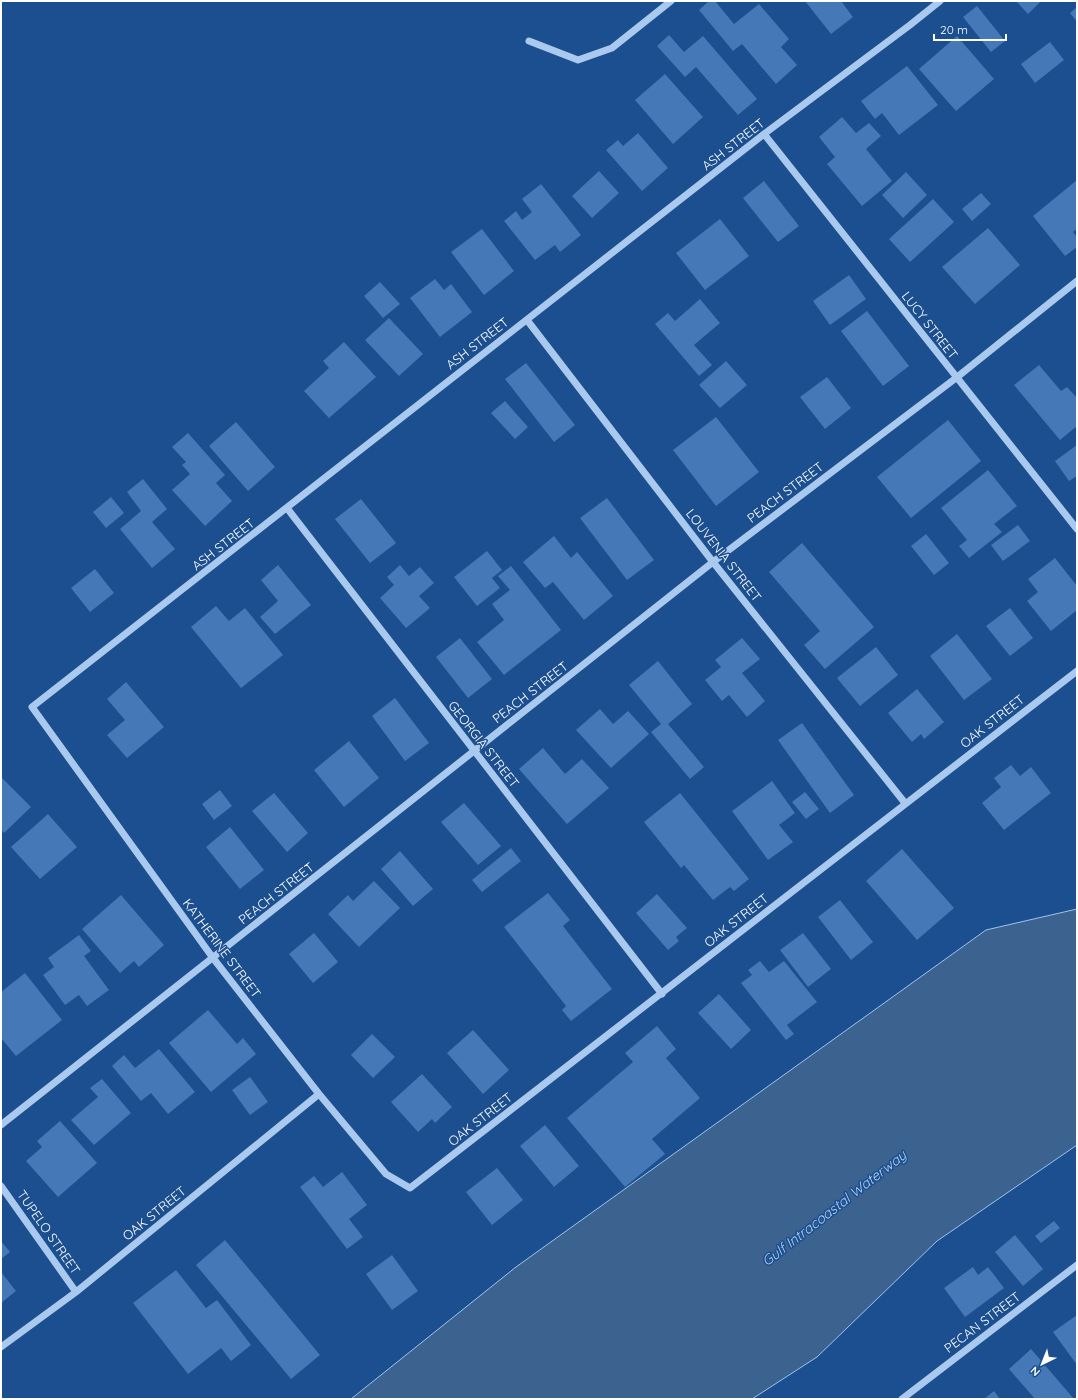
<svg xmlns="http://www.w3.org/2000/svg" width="1078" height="1400" font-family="Quicksand,sans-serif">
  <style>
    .water { fill: #3c6290; stroke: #9cc4f0 }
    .building { fill: #4478b7 }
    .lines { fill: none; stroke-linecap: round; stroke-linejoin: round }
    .minor { stroke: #a9c9ee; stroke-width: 7 }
    .labels { text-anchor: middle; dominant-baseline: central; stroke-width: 3; stroke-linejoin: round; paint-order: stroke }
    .street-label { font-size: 13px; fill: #fff; stroke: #1b4f8f }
    .water-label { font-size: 14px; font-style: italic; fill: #b5d3f5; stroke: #1b4f8f }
  </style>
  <rect width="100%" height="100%" fill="#1b4f8f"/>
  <path class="water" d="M1077,909V1145L937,1241L817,1357L752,1399H351L516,1267L986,930Z"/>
  <path class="building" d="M709,1H715L734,24L759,4L789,39L781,47L797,65L776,84L742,44L733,51L699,10Z
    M805,1H841L853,17L831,34Z
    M1016,1H1041L1028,14Z
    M977,6L1005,41L991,52L963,17Z
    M1077,7V22L1070,13Z
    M669,35L684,52L703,36L757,99L738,115L696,67L685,77L657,46Z
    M957,36L994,79L956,111L919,69Z
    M1050,42L1064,60L1035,83L1021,64Z
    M907,66L938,105L899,135L882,113L875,119L861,101Z
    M665,74L703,117L673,144L635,100Z
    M842,117L856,133L869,123L881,136L866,149L892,181L862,206L827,164L835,157L819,137Z
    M638,133L668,168L642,191L606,150L618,140L623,146Z
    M599,171L619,193L592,218L572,196Z
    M906,172L927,195L903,218L882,195Z
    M1077,180V229L1073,232L1077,237V247L1065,256L1033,216Z
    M764,181L799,226L778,242L743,198Z
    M541,184L581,235L560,252L555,245L535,260L504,221L516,211L522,220L532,212L522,199Z
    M981,193L991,204L972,221L962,209Z
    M933,199L954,222L910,262L889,239Z
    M720,219L749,256L705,290L676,253Z
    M988,228L1020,265L975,304L942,267Z
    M482,229L514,271L484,295L451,252Z
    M849,275L866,299L830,325L813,301Z
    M435,279L444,290L451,284L472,312L440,337L410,298Z
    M380,282L400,304L383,318L364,296Z
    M700,299L720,323L694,345L712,365L699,376L655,324L668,313L675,321Z
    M867,311L909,366L883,386L841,331Z
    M389,318L423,354L399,376L365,340Z
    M344,342L376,377L329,418L304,391L329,368L323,361Z
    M726,361L747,385L720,408L699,385Z
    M526,363L575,425L554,442L505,379Z
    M1039,365L1061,391L1067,387L1077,398V426L1060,440L1014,385Z
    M827,377L851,408L825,429L800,397Z
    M505,401L528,427L515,439L491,413Z
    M716,417L759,472L716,506L673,450Z
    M948,420L981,461L911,518L877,477Z
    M236,422L275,467L248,491L209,446Z
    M188,433L225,475L216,483L232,501L205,526L172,490L190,474L182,465L186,462L172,447Z
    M1077,445V476L1069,481L1055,461Z
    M988,470L1017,506L994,524L1002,532L969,558L959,546L967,540L941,508Z
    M143,479L167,509L152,522L175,549L152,568L120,529L141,511L127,492Z
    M111,497L124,513L106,528L93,512Z
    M607,498L654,560L627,580L580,518Z
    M361,499L396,543L370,563L335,519Z
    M1018,525L1030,541L1003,561L991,545Z
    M926,534L949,563L934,575L911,546Z
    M554,536L571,558L577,552L613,596L584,620L553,582L545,588L523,562Z
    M802,543L874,627L825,669L804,645L820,631L769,572Z
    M487,551L502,570L492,578L500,588L477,606L454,577Z
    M1055,558L1077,586V610L1051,631L1027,601L1038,592L1028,579Z
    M278,565L311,605L275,634L260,617L278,601L261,580Z
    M400,565L409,576L420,567L434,583L419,596L430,608L406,628L380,598L394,585L387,577Z
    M511,566L561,630L504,675L477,642L504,620L492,604L510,590L498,576Z
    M95,569L114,593L90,612L71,588Z
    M216,606L229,621L245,608L283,655L241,688L191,627Z
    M1010,608L1033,638L1010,656L986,626Z
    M957,634L992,679L964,700L930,656Z
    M460,638L492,679L468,698L436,657Z
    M742,638L760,659L742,673L765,701L747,717L729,695L722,701L705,680L721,667L715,660Z
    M876,647L898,675L860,706L837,678Z
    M658,661L692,704L668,724L704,767L690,779L651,732L661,724L629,685Z
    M126,682L164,727L127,758L107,735L125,720L107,699Z
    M917,689L944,722L924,739L921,734L912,742L888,713Z
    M395,698L429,743L405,761L372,716Z
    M600,709L613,724L628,711L649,734L611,768L576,730Z
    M802,723L854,795L830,813L778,740Z
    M349,741L379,778L344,807L314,770Z
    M543,748L565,774L582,759L609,788L567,824L519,769Z
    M1011,765L1020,776L1031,767L1051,793L1004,830L982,803L1001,787L994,778Z
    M2,778L31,807L4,833L1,829V779Z
    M772,781L795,813L779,825L793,842L768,860L732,811Z
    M220,790L232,806L214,820L202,804Z
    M805,792L819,809L806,819L792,802Z
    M274,793L308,833L287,852L252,811Z
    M680,793L749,879L734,891L730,887L713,900L684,865L681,868L644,822Z
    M464,803L501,846L478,865L441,822Z
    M48,814L77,847L40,879L11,847Z
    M230,827L264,870L240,889L206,847Z
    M511,848L521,861L482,892L472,880Z
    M902,849L954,908L917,940L866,881Z
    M400,851L433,889L413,906L381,869Z
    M374,881L400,908L359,947L328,914L348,895L353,901Z
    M548,893L570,920L563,926L612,989L571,1021L562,1010L566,1006L504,927Z
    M657,894L687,928L676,937L679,941L668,950L636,913Z
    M121,895L164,945L139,967L134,961L120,973L82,929Z
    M840,900L873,942L851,960L818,917Z
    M314,933L338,962L313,983L289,954Z
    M803,933L831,969L808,987L780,950Z
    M79,935L91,951L84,956L109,990L87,1006L79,995L65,1005L43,975L54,967L48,958Z
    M760,961L769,972L784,961L817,1002L787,1025L794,1034L786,1040L741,983L752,975L748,970Z
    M25,973L62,1020L16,1056L1,1038V992Z
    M719,994L751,1030L731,1049L698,1013Z
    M208,1010L237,1044L243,1038L256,1054L211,1092L169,1043Z
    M657,1026L676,1049L666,1058L700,1098L652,1139L665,1154L625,1187L567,1118L633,1062L625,1053Z
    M473,1030L509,1070L483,1094L447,1053Z
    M372,1034L395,1057L373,1078L351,1055Z
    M159,1049L195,1092L168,1114L151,1093L141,1101L112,1066L124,1055L135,1068Z
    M422,1074L452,1107L435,1123L432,1119L418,1132L391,1102Z
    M250,1077L268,1102L250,1115L232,1090Z
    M102,1079L131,1113L94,1145L71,1120L98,1097L90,1088Z
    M60,1121L97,1163L58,1197L26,1161L42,1147L37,1141Z
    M545,1125L579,1166L554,1187L520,1146Z
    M497,1168L523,1200L492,1225L466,1192Z
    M342,1172L367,1205L349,1219L363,1237L347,1249L300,1187L314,1176L323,1187Z
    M1054,1221L1060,1228L1041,1243L1035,1236Z
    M1015,1235L1043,1269L1023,1286L995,1252Z
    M225,1240L320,1355L291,1379L196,1265Z
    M1,1241L10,1252L1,1259Z
    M392,1255L418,1291L392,1310L366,1274Z
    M973,1267L978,1275L988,1267L1004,1288L965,1317L944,1288Z
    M176,1270L206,1308L217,1300L251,1345L231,1361L221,1348L188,1374L133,1303Z
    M1,1272L16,1291L1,1303Z
    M1077,1315V1365L1053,1332Z
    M1031,1349L1074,1399H1035L1009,1369Z
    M994,1391L1000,1399H984Z"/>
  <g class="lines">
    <path class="minor" d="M940,1L910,25L764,134L32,707L213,958L319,1094L386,1174L410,1188C633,1016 854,842 1077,671
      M529,41L578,60L612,48L671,1
      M764,134L1077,529
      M527,320L713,562L905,803
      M287,508L662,994
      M1,1125L713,562L956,378L1077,281
      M1,1186L76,1292
      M1,1347L76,1292L319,1094
      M902,1399L1077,1265"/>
  </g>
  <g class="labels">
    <g class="street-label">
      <text transform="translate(733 144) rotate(-38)">ASH STREET</text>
      <text transform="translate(930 325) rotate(52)">LUCY STREET</text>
      <text transform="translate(477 343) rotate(-38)">ASH STREET</text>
      <text transform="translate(785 492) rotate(-37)">PEACH STREET</text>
      <text transform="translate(223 544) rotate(-38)">ASH STREET</text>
      <text transform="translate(724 555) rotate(52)">LOUVENIA STREET</text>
      <text transform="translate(530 692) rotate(-38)">PEACH STREET</text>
      <text transform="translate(992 721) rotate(-38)">OAK STREET</text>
      <text transform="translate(484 744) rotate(52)">GEORGIA STREET</text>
      <text transform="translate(276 893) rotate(-38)">PEACH STREET</text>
      <text transform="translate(736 920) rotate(-38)">OAK STREET</text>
      <text transform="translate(222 948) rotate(53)">KATHERINE STREET</text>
      <text transform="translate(480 1119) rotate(-38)">OAK STREET</text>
      <text transform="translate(154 1213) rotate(-39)">OAK STREET</text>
      <text transform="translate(49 1232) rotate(55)">TUPELO STREET</text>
      <text transform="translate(982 1322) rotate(-37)">PECAN STREET</text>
    </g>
    <g class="water-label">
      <text transform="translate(834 1208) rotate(-38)">Gulf Intracoastal Waterway</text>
    </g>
  </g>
  <rect width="1078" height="1400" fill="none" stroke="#ffffff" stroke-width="4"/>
  <g transform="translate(1042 1364) rotate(223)" stroke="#1b4f8f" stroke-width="3" paint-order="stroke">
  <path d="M0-3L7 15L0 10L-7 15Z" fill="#ffffff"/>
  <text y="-6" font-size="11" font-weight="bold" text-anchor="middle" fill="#ffffff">N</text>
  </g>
  <path d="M934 34v6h72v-6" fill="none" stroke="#ffffff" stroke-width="2"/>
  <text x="940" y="34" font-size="12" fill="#ffffff" stroke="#1b4f8f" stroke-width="3" paint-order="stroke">20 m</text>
</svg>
